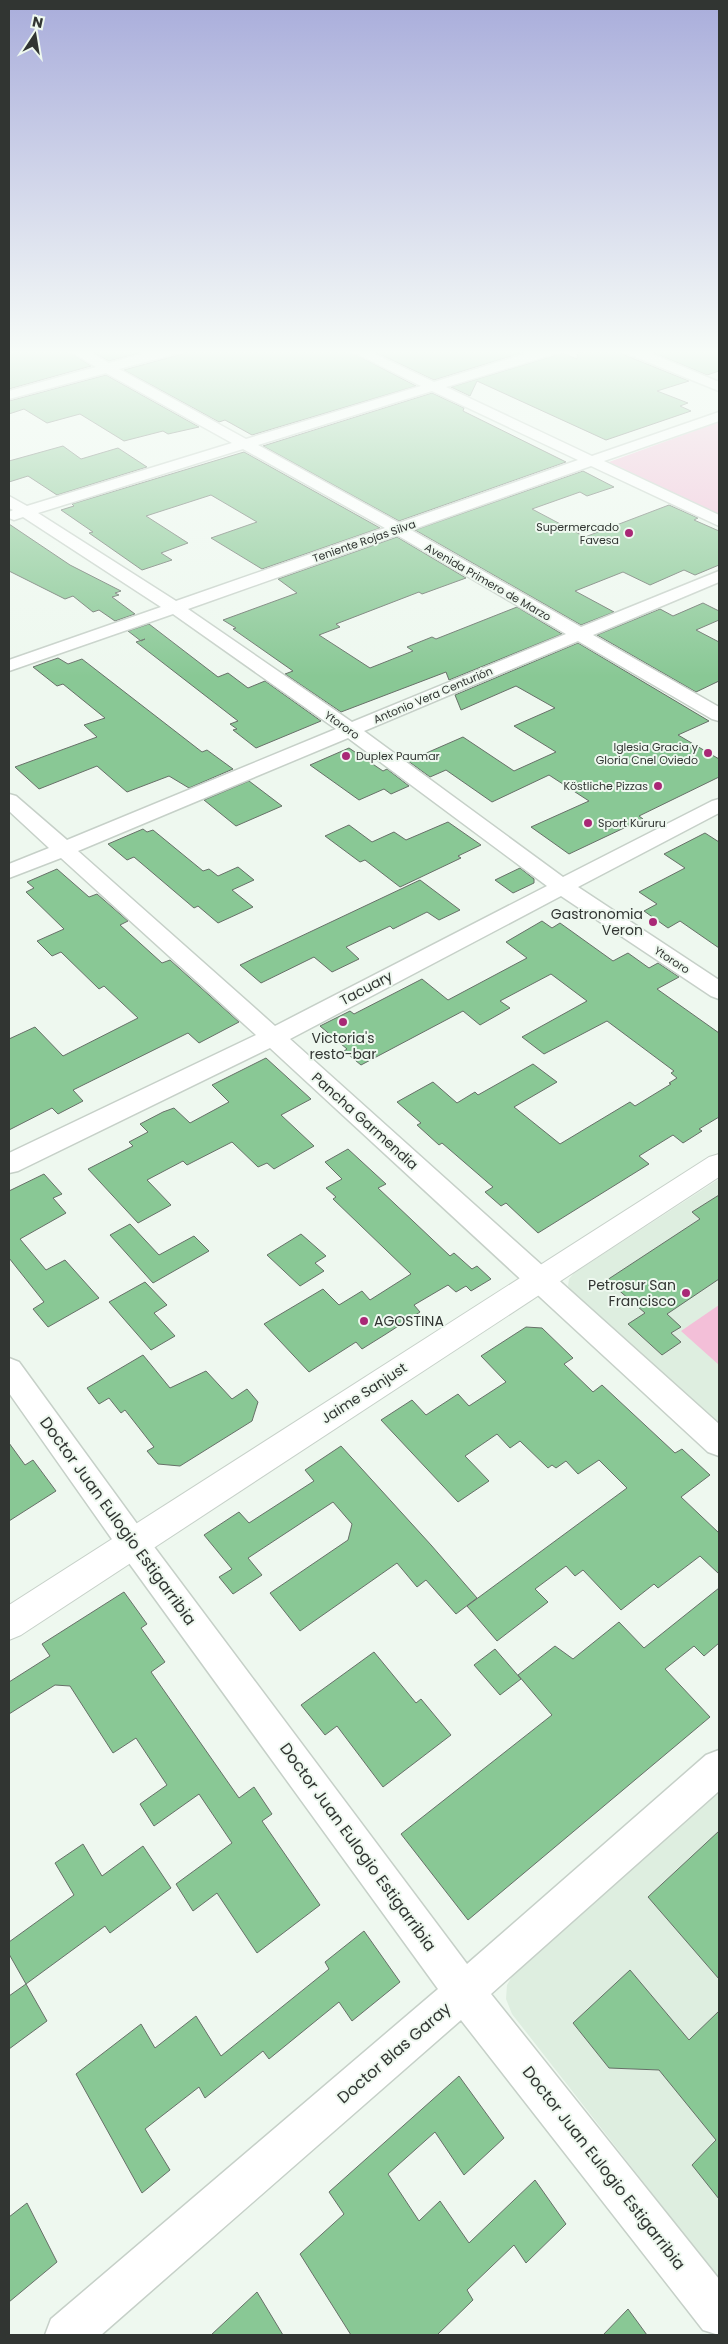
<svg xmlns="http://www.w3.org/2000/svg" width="728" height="2344" font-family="Poppins,sans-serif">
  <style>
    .built { fill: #deeee0 }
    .green { fill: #f3bfd8 }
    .building { fill: #89c895; stroke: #677068 }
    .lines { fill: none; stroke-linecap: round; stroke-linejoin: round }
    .minor-casing { stroke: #c6d0c8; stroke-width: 3 }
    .major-casing { stroke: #c6d0c8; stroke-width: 2 }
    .minor { fill: #fff; fill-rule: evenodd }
    .major { fill: #fff; fill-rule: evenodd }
    .poi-dot { fill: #a92876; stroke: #eef8ef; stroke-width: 2 }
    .labels { text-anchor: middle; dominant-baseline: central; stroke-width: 4; stroke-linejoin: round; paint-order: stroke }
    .far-poi-label { font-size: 11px; fill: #313532; stroke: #eef8ef; text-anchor: end }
    .far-street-label { font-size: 11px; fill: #313532; stroke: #eef8ef }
    .poi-label { font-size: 14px; fill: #313532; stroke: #eef8ef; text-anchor: end }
    .street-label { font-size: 14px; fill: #313532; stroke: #eef8ef }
    .near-street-label { font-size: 16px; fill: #313532; stroke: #eef8ef }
  </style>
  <rect width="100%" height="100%" fill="#eef8ef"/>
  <path class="built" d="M719,1179V1425L573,1293L568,1286L569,1279L574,1273Z
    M719,1789V2279L512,2014L506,1999L507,1985L514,1973Z"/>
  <path class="green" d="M719,422V515L609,462Z
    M719,1305V1365L681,1331Z"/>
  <path class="building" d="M9,349H65L91,366L9,389Z
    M87,349H153L109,361Z
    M185,349H345L416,386L252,435L225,420L219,422L124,370L182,354Z
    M369,349H523L524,352L434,380Z
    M590,349H620L622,354L689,381L657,391L688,403L680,406L691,411L606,440L477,381L470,396L451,387L563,353L577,359L578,353Z
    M645,349H708L719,354V371L707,375Z
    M106,375L199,427L168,434L163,431L124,441L80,414L47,423L24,409L9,414V401Z
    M432,393L464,408L463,411L566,462L399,521L263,446Z
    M63,446L81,459L118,448L147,467L57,495L28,476L9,482V461Z
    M244,452L380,528L262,569L211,538L257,522L211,495L146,516L188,543L161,553L172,560L142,570L89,533L93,532L61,510L74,506L72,504Z
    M583,471L614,487L587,496L580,492L532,509L585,537L669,505L698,518L694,520L719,531V565L695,575L684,570L650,585L623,572L575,591L614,612L581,625L415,530Z
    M9,524L70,565L121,591L115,593L119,595L112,597L135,614L115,621L99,610L93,612L73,596L65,599L9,571Z
    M397,537L466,578L422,594L419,592L336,624L340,627L319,635L370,668L413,651L407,647L432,637L436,639L517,607L562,634L449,680L446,672L341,712L285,674L293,671L233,629L236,628L223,620L297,593L278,579Z
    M703,603L719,611V620L696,630L719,642V681L696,692L597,635L660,609L673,616Z
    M149,624L218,677L228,673L248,688L265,681L321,721L256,748L233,730L237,729L230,724L238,721L136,642L145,639L141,641L128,631Z
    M578,643L709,721L678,735L719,759V777L639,816L643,819L569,854L531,827L589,801L549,775L492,802L446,770L430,777L408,761L463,737L514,771L556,752L514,726L555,708L516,686L461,710L455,695Z
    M58,658L68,664L82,659L202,752L207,750L233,769L189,788L169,776L127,792L97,766L39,789L15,767L97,737L84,725L105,718L63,684L57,686L33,667Z
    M349,748L383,771L387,769L409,786L391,794L384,789L359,800L310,765Z
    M249,781L282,806L236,826L204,800Z
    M448,822L481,845L458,856L461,858L400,887L365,860L360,862L325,836L349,825L372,842L394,832L406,840Z
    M143,829L147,832L153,830L203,871L209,869L218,876L238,867L254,880L232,890L253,907L218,923L198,906L194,908L134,857L127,860L108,844Z
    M705,833L719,842V948L680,921L668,928L644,911L657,904L639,892L685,868L664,854Z
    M520,868L534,879V883L513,893L495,880Z
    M57,869L89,897L97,894L128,921L120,925L162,963L170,960L239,1022L199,1043L188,1033L73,1090L83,1101L58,1114L52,1108L9,1130V1039L35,1027L63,1056L138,1018L104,986L99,989L61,952L52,956L37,941L64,929L26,892L34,888L27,882Z
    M420,880L460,910L439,920L427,912L393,929L390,926L346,947L359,959L332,972L314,957L261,983L240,965Z
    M542,921L552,928L560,923L613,961L628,953L649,968L658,963L679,977L657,989L719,1033V1117L699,1129L702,1131L683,1143L673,1135L639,1156L649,1164L538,1233L506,1203L501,1206L485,1192L493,1187L442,1143L439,1145L417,1125L421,1123L397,1102L433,1082L457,1103L475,1092L478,1095L533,1064L557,1082L514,1107L560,1144L630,1102L635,1106L671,1084L669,1083L677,1078L671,1073L674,1071L607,1021L544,1054L522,1037L587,1001L551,974L500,1001L510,1008L480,1025L463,1011L361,1065L344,1051L347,1049L320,1026L350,1011L354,1014L422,979L448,1000L527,958L506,942Z
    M266,1058L311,1099L281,1115L314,1146L274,1169L267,1163L258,1167L232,1142L187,1165L183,1161L147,1180L171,1205L138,1223L88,1169L133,1146L129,1142L148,1132L140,1124L163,1112L174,1108L190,1123L229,1102L212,1085Z
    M348,1149L386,1184L378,1188L450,1256L454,1253L472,1269L477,1266L491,1279L471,1291L466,1286L456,1292L448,1285L414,1305L420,1312L386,1334L362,1349L356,1342L309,1372L264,1324L323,1289L339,1305L362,1291L370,1300L411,1274L333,1199L336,1197L326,1188L342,1179L325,1162Z
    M44,1174L62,1194L53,1198L66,1213L20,1239L46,1270L65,1260L99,1298L48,1327L33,1309L44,1302L9,1258V1191Z
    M719,1195V1279L667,1314L681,1327L671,1333L681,1342L662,1355L628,1324L645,1313L607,1280L700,1219L692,1212Z
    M130,1224L159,1255L194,1236L209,1251L153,1283L110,1235Z
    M301,1234L326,1256L315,1263L324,1271L300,1286L267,1255Z
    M145,1282L167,1305L154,1313L175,1336L151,1350L109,1302Z
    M526,1327L542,1328L573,1358L564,1364L593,1392L602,1385L675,1453L682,1449L710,1475L681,1497L719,1533V1574L700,1556L658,1588L654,1584L621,1610L583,1570L575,1576L566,1566L535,1589L548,1602L497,1641L467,1606L627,1488L599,1460L578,1474L566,1461L556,1468L552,1465L548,1468L520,1441L510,1448L497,1434L465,1456L489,1481L458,1502L381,1420L412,1400L426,1415L458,1394L469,1406L506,1382L481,1356Z
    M143,1355L170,1388L206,1371L232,1399L247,1389L258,1402L252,1421L180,1466L158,1464L147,1451L154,1447L125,1410L121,1413L109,1398L99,1404L87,1388Z
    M9,1443L25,1465L33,1460L56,1491L9,1521Z
    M341,1446L431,1545L477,1598L456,1614L426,1580L417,1587L397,1563L300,1631L270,1593L348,1540L352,1524L333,1502L248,1558L262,1575L233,1594L219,1577L232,1569L204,1535L239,1512L249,1523L314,1481L305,1470Z
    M719,1588V1643L704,1656L694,1646L665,1669L710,1717L468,1920L401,1834L552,1715L518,1675L555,1646L573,1659L619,1622L644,1648Z
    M124,1592L147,1624L141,1628L165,1662L151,1672L239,1798L254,1787L272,1814L262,1821L320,1905L257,1953L217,1893L193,1911L176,1884L232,1843L199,1794L154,1826L140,1804L167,1785L136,1738L113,1753L70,1686L55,1685L9,1714V1682L50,1656L42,1644Z
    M495,1649L521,1679L500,1695L474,1665Z
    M374,1652L416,1703L421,1699L451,1735L383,1787L337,1726L325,1735L301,1705Z
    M719,1831V1979L648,1897Z
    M83,1844L102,1876L143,1846L171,1888L110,1933L105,1926L26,1984L9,1954V1942L74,1895L55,1863Z
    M364,1931L400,1982L352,2021L339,2002L269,2059L263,2051L205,2098L199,2087L145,2129L170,2170L142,2193L76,2074L141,2024L155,2048L196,2016L221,2056L329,1969L325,1962Z
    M630,1970L689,2040L719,2011V2199L692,2165L716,2140L659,2070L609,2068L573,2023Z
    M26,1984L47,2021L9,2049V1996Z
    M459,2076L504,2138L464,2175L435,2132L388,2174L419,2221L440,2201L469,2243L535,2180L566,2224L526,2263L514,2245L467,2290L473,2300L437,2335H351L300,2254L344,2214L329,2192Z
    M27,2203L57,2262L9,2302V2217Z
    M257,2292L283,2335H211Z
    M628,2309L647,2335H603Z"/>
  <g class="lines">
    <defs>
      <path id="minor" d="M67,349H83L109,363L161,349H183L182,352L119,369L246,439L421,386L347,349H364L434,382L541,349H562L561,352L446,387L592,456L719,412V421L604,461L719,515V526L591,466L411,530L581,627L719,571V582L593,635L719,707V721L712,719L578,641L364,731L563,877L712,801L719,799V813L578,887L719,980V999L711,996L561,896L290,1039L719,1424V1456L708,1452L270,1048L18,1171L9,1173V1153L256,1035L61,858L9,878V864L49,848L9,811V794L16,796L67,840L336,729L173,614L9,671V660L161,607L23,517L14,520L9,518V512L13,510L9,508V496L27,506L232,443L106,373L9,399V391L96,367ZM432,391L578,460L399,523L258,445ZM243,449L385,528L176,601L38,513ZM397,535L566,634L352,722L188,609ZM348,738L547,886L275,1026L78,851Z
        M622,349H640L719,382V391L623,352Z
        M9,1358L19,1362L143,1532L467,1964L706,1755L719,1750V1791L491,1994L719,2279V2335L703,2330L461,2020L101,2335H45L51,2319L438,1989L121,1552L9,1393Z"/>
      <path id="major" d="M719,1154V1177L21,1635L9,1640V1605L709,1157Z"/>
    </defs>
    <use href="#minor" class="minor-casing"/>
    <use href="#major" class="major-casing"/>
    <use href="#minor" class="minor"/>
    <use href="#major" class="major"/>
  </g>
  <linearGradient id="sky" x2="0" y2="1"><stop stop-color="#a9addb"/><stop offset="0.52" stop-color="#f7fcf8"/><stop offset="1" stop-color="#f7fcf8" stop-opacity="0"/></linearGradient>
  <rect width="728" height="677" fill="url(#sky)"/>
  <g class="poi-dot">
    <circle cx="629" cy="533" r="5"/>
    <circle cx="708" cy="753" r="5"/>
    <circle cx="346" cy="756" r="5"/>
    <circle cx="658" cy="786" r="5"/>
    <circle cx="588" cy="823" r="5"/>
    <circle cx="653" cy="922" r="5"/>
    <circle cx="343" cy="1022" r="5"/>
    <circle cx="686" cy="1293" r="5"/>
    <circle cx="364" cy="1321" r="5"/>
  </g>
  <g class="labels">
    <g class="far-poi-label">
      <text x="619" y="527">Supermercado<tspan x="619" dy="13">Favesa</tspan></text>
      <text x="698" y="747">Iglesia Gracia y<tspan x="698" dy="13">Gloria Cnel Oviedo</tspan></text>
      <text x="356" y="756" text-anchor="start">Duplex Paumar</text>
      <text x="648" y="786">Köstliche Pizzas</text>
      <text x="598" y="823" text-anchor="start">Sport Kururu</text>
    </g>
    <g class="far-street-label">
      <text transform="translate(364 541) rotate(-19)">Teniente Rojas Silva</text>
      <text transform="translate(488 582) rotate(30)">Avenida Primero de Marzo</text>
      <text transform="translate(433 695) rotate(-23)">Antonio Vera Centurión</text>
      <text transform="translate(342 725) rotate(35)">Ytororo</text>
      <text transform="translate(672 960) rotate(33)">Ytororo</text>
    </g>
    <g class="poi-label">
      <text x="643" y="914">Gastronomia<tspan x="643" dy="16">Veron</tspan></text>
      <text x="343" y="1038" text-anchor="middle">Victoria's<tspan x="343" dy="16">resto-bar</tspan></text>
      <text x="676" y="1285">Petrosur San<tspan x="676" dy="16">Francisco</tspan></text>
      <text x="374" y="1321" text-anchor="start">AGOSTINA</text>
    </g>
    <g class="street-label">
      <text transform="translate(366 988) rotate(-28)">Tacuary</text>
      <text transform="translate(365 1121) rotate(42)">Pancha Garmendia</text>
      <text transform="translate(364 1393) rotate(-33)">Jaime Sanjust</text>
    </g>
    <g class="near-street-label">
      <text transform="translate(118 1521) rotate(54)">Doctor Juan Eulogio Estigarribia</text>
      <text transform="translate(358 1847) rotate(54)">Doctor Juan Eulogio Estigarribia</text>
      <text transform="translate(394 2053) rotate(-41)">Doctor Blas Garay</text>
      <text transform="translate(604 2168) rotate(52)">Doctor Juan Eulogio Estigarribia</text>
    </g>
  </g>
  <rect width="728" height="2344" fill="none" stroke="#313532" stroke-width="20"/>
  <g transform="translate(35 35) rotate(12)" stroke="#eef8ef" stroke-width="4" paint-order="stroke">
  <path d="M0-4L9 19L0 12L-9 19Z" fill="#313532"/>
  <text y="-8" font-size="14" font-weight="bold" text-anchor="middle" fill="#313532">N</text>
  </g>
</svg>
